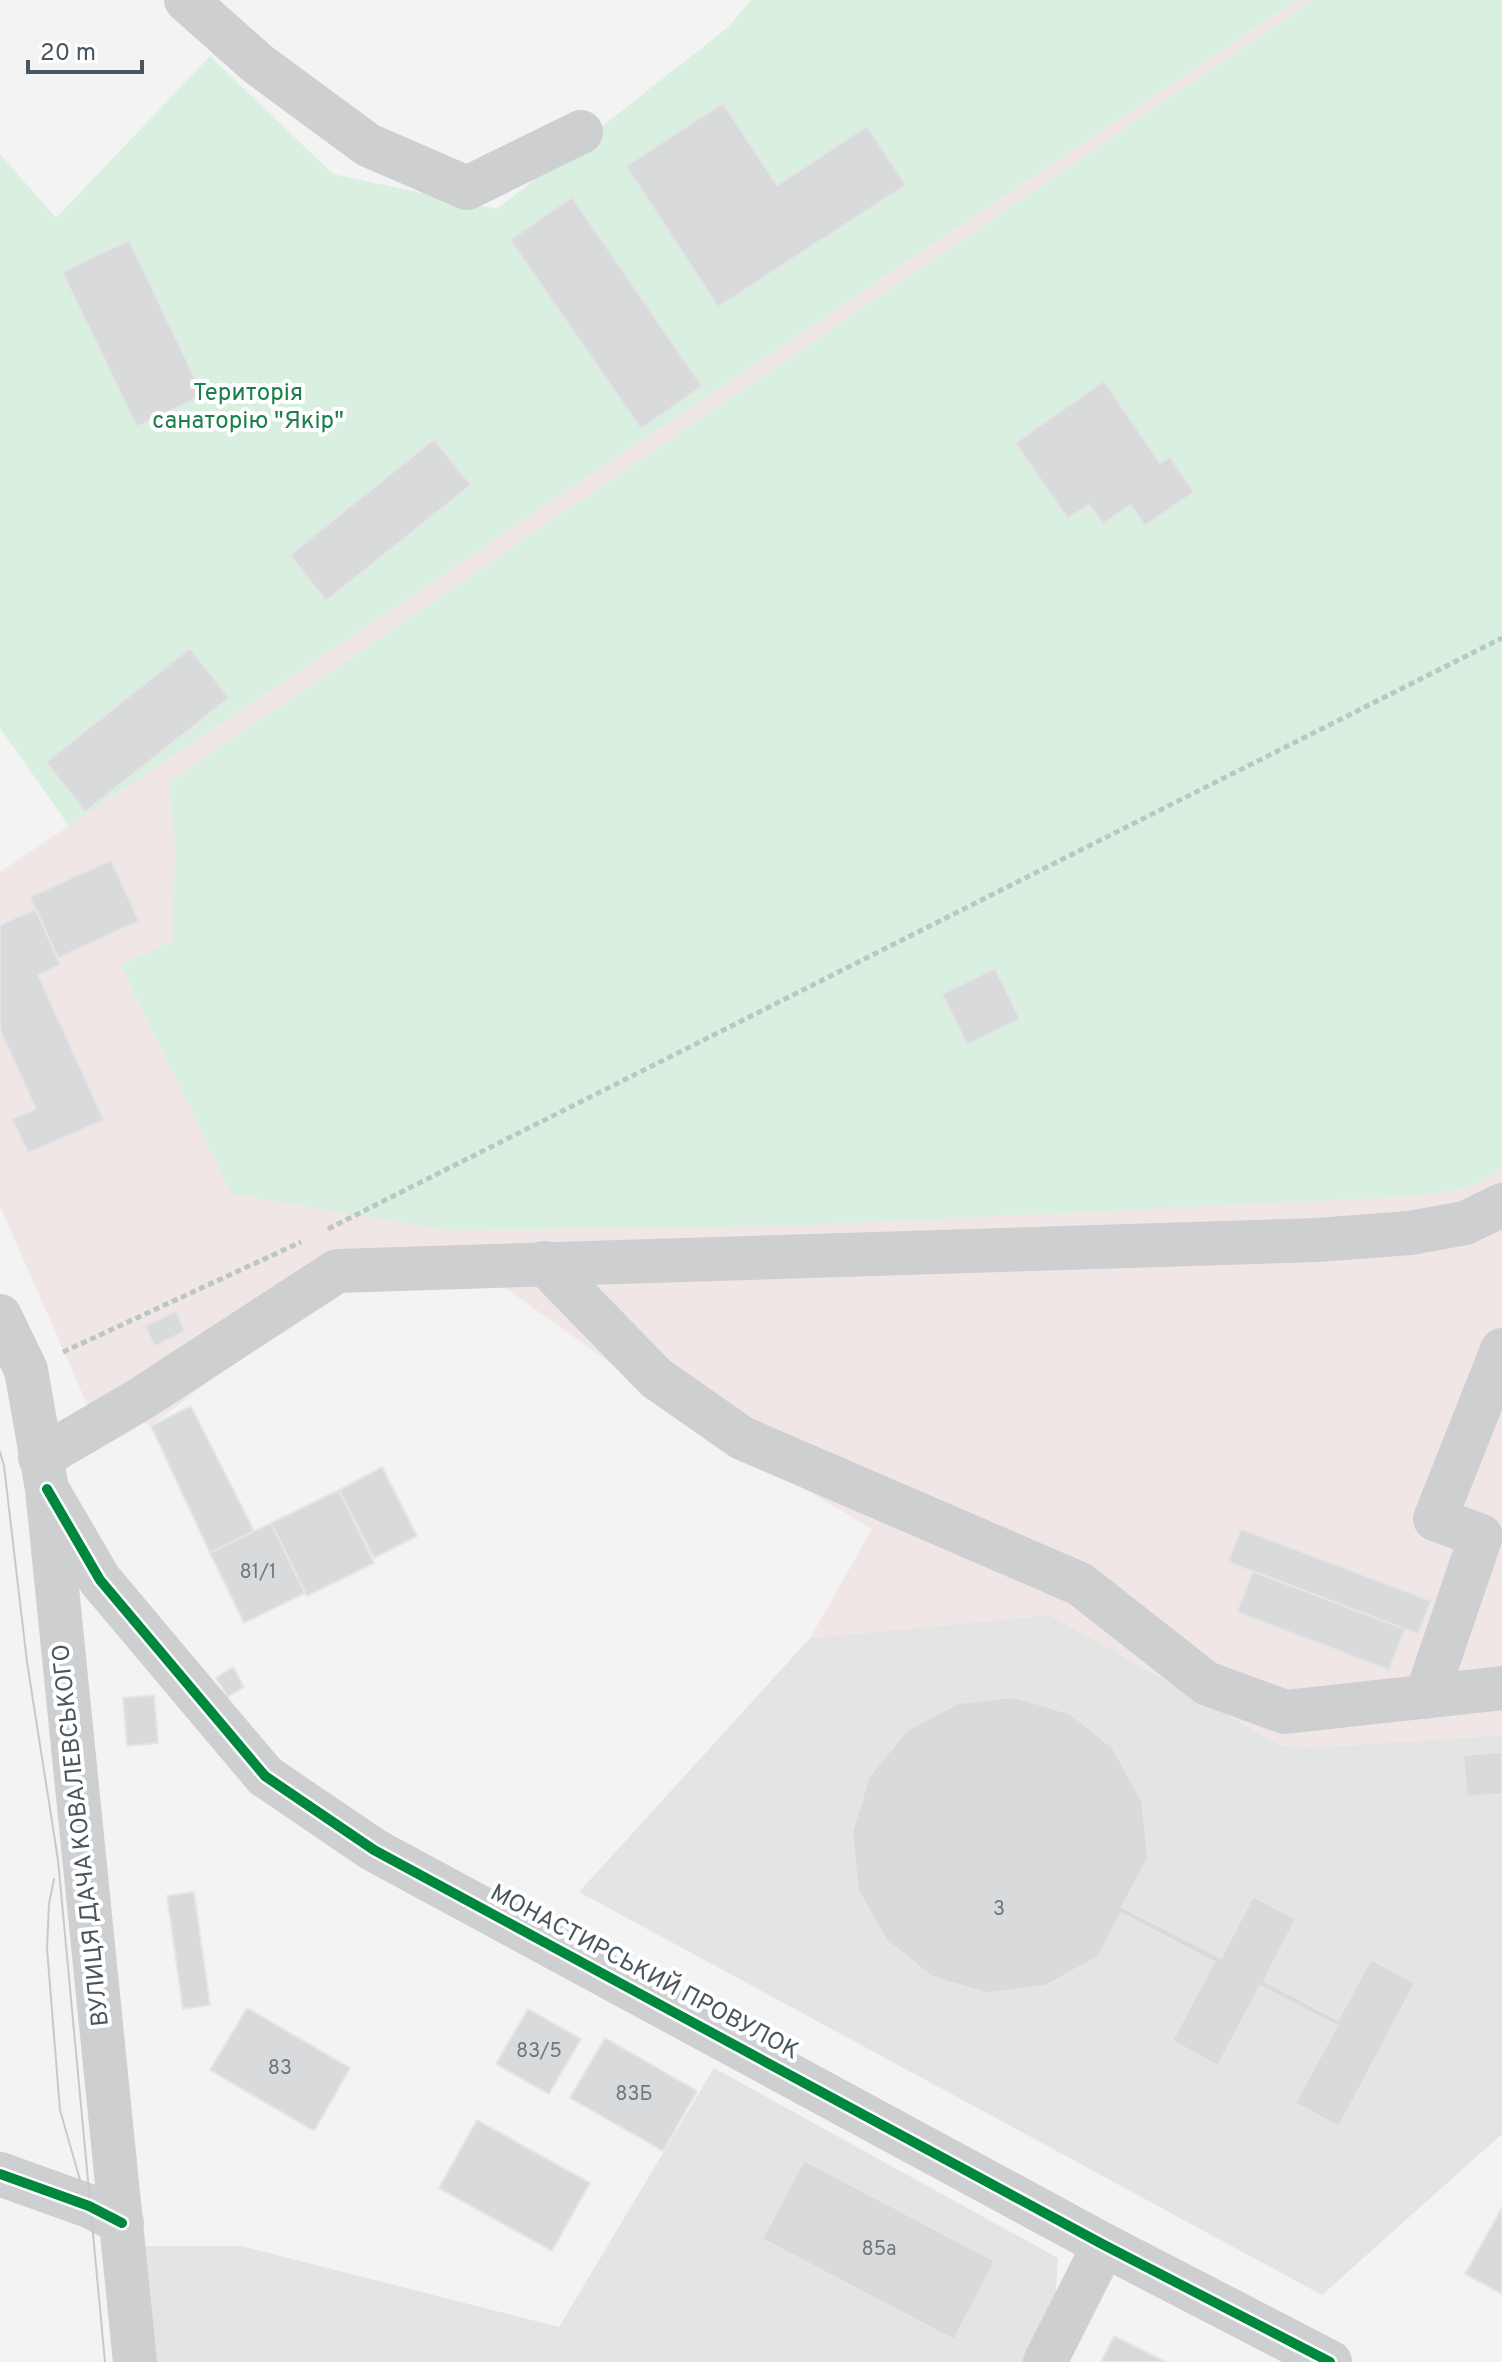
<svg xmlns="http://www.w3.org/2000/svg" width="1502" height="2362" font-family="Overpass,sans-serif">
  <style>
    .education { fill: #e5e4e5 }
    .medical { fill: #f0e6e6 }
    .green { fill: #d9f0e1 }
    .building { fill: #d9dadb; stroke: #e4e5e6; stroke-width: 2 }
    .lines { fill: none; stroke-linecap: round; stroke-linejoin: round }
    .path { stroke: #bcc6c3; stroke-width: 5; stroke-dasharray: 6 4; stroke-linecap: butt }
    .minor { stroke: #cdcfd1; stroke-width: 44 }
    .tram { stroke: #c8c9cb; stroke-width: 2 }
    .cycleway-casing { stroke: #fff; stroke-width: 15 }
    .cycleway { stroke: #00873e; stroke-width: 10 }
    .labels { text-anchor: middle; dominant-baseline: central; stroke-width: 8; stroke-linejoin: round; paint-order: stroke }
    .number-label { font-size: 20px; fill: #6f787f }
    .park-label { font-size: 24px; fill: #1c7f4b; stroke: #fff }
    .street-label { font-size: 24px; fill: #4a565f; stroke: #fff }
  </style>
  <rect width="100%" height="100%" fill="#f3f3f3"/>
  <path class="education" d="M1050,1615L1282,1746L1320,1747L1502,1735V2134L1322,2295L579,1892L810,1638Z
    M714,2068L1058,2258L1055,2305L1027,2362H151L139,2246H241L559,2327Z"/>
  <path class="medical" d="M1296,0H1502V1735L1320,1747L1282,1746L1050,1615L810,1638L872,1529L697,1425L486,1274L341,1279L151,1426L135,1419L101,1436L0,1206V872Z"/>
  <path class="green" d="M751,0H1296L69,826L0,728V154L56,218L210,56L333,174L497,209L727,28Z
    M1313,0H1502V1169L1476,1185L1418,1196L789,1226L445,1230L232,1194L120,965L173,941L175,843L168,783Z"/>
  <path class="building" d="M723,103L777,185L867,126L906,185L718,307L626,166Z
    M572,197L702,386L641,429L510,240Z
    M129,240L203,395L137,427L62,272Z
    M1104,381L1160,463L1170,457L1194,492L1145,526L1131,505L1103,524L1089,504L1068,519L1015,443Z
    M434,439L471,485L326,601L290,555Z
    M190,648L229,698L85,812L46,762Z
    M111,860L139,921L58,958L30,897Z
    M36,909L60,965L38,975L104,1120L28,1153L12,1119L36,1109L0,1030V925Z
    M995,968L1020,1019L967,1045L942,994Z
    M176,1311L185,1331L155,1346L145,1326Z
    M191,1406L254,1531L210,1553L151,1426Z
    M382,1467L417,1536L374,1558L339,1490Z
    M339,1490L374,1563L307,1596L271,1523Z
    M271,1523L305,1593L244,1623L210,1553Z
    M1241,1529L1431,1601L1418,1634L1228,1562Z
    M1253,1571L1405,1629L1389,1670L1237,1612Z
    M233,1667L244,1687L228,1697L216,1678Z
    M154,1695L158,1743L127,1746L123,1698Z
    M1015,1697L1071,1714L1113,1748L1142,1801L1148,1858L1122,1907L1221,1958L1253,1896L1296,1919L1264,1981L1338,2020L1371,1959L1415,1983L1339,2127L1295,2103L1337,2026L1260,1986L1218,2066L1172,2041L1214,1962L1121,1913L1099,1956L1045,1986L986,1993L932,1977L886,1940L858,1890L852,1833L869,1776L907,1730L958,1703Z
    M1502,1752V1794L1467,1797L1463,1755Z
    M194,1892L210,2005L183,2009L167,1896Z
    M247,2008L350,2068L314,2131L210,2070Z
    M528,2009L581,2039L549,2094L496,2064Z
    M605,2038L697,2091L663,2151L570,2098Z
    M477,2120L590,2183L552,2251L439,2188Z
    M804,2160L995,2261L954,2340L762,2239Z
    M1502,2208V2294L1465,2274Z
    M1114,2336L1166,2362H1101Z"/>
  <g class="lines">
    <path class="path" d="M328,1229L1502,638
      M63,1352L301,1242"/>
    <path class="minor" d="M186,0L258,64L368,145L467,188L581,132
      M544,1263L656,1378L742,1438L1080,1584L1206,1683L1285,1712L1502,1688
      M0,1316L26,1370L47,1489L135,2362
      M40,1458L139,1400L337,1271L1317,1240L1410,1233L1465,1223L1502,1205
      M47,1489L100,1580L265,1776L374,1850L1104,2245L1330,2362
      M1426,1697L1481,1536L1435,1519L1502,1350
      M0,2174L89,2206L122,2223
      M1045,2362L1104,2245"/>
    <path class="tram" d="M0,1452L4,1466L27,1662L58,1860L105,2362
      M54,1879L49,1904L47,1948L60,2110L80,2180"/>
    <defs>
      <path id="cycleway" d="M47,1489L100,1580L265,1776L374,1850L1104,2245L1330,2362
        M0,2174L89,2206L122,2223"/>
    </defs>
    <use href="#cycleway" class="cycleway-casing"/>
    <use href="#cycleway" class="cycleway"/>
  </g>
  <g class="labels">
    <g class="number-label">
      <text x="258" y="1573">81/1</text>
      <text x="999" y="1910">3</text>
      <text x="539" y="2052">83/5</text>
      <text x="280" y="2069">83</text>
      <text x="634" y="2095">83Б</text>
      <text x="879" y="2250">85а</text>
    </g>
    <g class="park-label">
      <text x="248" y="394">Територія<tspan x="248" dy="28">санаторію "Якір"</tspan></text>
    </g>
    <g class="street-label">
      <text transform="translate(82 1835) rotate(-96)">ВУЛИЦЯ ДАЧА КОВАЛЕВСЬКОГО</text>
      <text transform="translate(644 1973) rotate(28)">МОНАСТИРСЬКИЙ ПРОВУЛОК</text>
    </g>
  </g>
  <path d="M28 60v12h114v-12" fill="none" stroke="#4a565f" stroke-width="4"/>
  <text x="40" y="60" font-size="24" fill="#4a565f" stroke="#ffffff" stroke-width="6" paint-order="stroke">20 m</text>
</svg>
